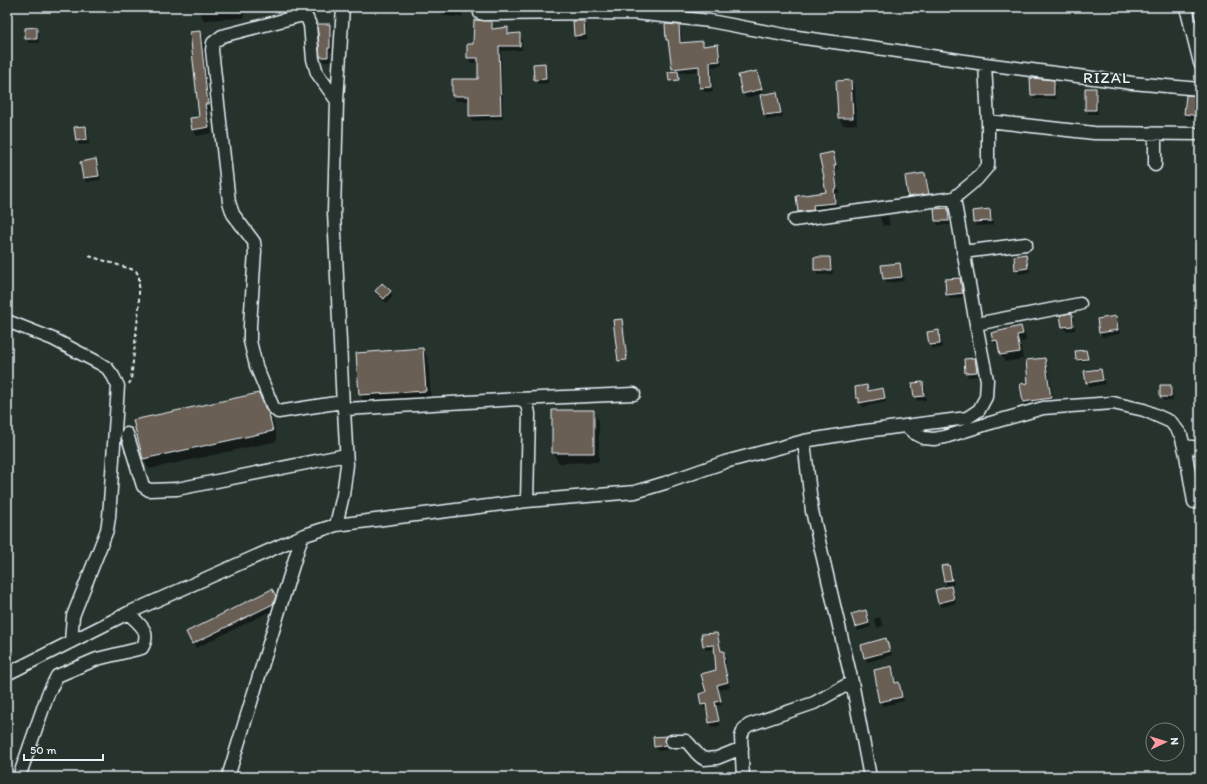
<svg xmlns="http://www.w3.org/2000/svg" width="1207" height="784" font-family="Itim,sans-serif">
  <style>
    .shadow { fill: #0007 }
    .building { fill: #6a5f55; stroke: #e8f1f8 }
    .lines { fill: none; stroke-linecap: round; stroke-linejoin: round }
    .minor-casing { stroke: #e8f1f8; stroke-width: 15 }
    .path { stroke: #e8f1f8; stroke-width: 2; stroke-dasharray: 4 3; stroke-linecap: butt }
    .minor { stroke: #26332d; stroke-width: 12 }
    .labels { text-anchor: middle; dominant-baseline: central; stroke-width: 3; stroke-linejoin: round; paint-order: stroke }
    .quarter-label { font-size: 16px; letter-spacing: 1px; fill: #e8f1f8; stroke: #26332d }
  </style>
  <rect width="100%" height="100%" fill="#26332d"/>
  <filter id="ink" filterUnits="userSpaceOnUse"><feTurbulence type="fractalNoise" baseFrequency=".025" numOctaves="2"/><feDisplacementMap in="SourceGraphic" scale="8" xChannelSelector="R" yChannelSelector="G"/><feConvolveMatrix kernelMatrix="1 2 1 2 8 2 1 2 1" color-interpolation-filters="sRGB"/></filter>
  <g filter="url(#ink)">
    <path class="shadow" d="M68,7H86V9L70,11Z
      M198,7H243L244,18L204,20L198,10Z
      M441,7H462V17L443,16L441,12Z
      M491,22L494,28V30L507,28L510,34H519L522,39V50L501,51L503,119L473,121L470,116V101H456L453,96L479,80V63H471L468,58V45H474Z
      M584,22L586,26L587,39L577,40L575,35Z
      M319,25H329L332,29V52H330V61L324,62L321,57Z
      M666,26H679L681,31L682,44L702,42L705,46L717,45L720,50L722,65L712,67L713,92H704L701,88L700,71L678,73L679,81L671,82L670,81L674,72L673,69L670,45L667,40Z
      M36,28L39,33V43H29L26,39Z
      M200,32L204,38L211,110H208L212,133L197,136L193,130L200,117Z
      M544,64L547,69L548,83L538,84L535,80Z
      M757,72L759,76L764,95L777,93L780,98L783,117L767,120L765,115L761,94L746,98L743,93Z
      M851,81L855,88L857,124L843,125L839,118Z
      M1053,81L1056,86V99H1034L1032,95Z
      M1095,89L1098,94V114H1089L1086,110Z
      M1200,97V120L1187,118L1185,113Z
      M85,127L88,131L89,144L79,145L77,141Z
      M833,153L835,157L838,169L836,170L839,193H836L837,207L815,209L816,214L801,216L799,212L827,193Z
      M96,160L98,165L101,180L86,182L84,178Z
      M925,174L927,178L931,198L912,201L909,196Z
      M948,209L950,214L951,225H938L936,221Z
      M990,210L992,215L993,225L976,226L974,222L973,212Z
      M888,216L890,225L883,226L880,217Z
      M1026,255L1028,260L1030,272L1019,274L1016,269Z
      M815,258H830L832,263L833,274L818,275L815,270Z
      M899,264L902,268L904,281L887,283L884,279L882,266Z
      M960,279L962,283L965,297L950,299L947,295Z
      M376,291L390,292L393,296L387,303L378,296Z
      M1071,314L1074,319L1075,330L1066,331L1063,327Z
      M1115,317L1118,322L1120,334L1102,337L1100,333Z
      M622,320L628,361L620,362L619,360Z
      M1021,327L1025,334L1026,341L1020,342L1023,359L1005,362L1001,355L999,347H997L993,340Z
      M938,331L941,336L942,348L933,349L930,345Z
      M423,349L428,359L431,400L365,404L360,395L357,354Z
      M1086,351L1088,361L1078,362L1076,352Z
      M975,359L977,364L979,376L968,377L966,372Z
      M1045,359L1048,365L1054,404L1027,408L1024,402L1021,385L1029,383Z
      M1101,370L1103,374L1105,384L1089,387L1087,382Z
      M922,383L925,387L926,400L917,401L915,397Z
      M1171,386L1173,391V401H1164L1161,396Z
      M867,387L869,391L882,389L885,394L886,402L863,407L857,398Z
      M259,394L274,424L277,441L149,469L144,459L134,421Z
      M553,411H593L599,421V462L559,463L553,453Z
      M1194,542H1200V558H1197L1195,554Z
      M948,566L951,570L954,584L947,585L945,581L942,567Z
      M950,587L953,591L956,603L942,607L939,603L936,591Z
      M272,591L278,601L275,609L196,648L188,632Z
      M865,611L868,615L871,627L858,631L856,626Z
      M880,617L883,626L877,628L874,619Z
      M716,634L719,638L722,652H723L726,656V664H724L730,687L719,690L722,705L717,706L720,726L712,727L710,723L707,709H705L702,705L700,694L707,693L717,671L715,649L706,650L704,646Z
      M886,639L888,644L892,655L868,662L865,658Z
      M892,667L894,672L896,684L899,683L901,688L904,701L883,706L880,701Z
      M666,737L669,741L666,746L668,750L658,751L655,746Z
      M705,771L708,777H690L689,774Z"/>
    <path class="building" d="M474,20L492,21V29L508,27V34L520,33V46H499L501,115L469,116V96H452V79H478V58H467V44H473Z
      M573,21H584L585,35L574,36Z
      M317,24H330V48H328V57H320Z
      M665,24L679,25L680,43L703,41V46L718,44L720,61L710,62L711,87L700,88L699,66L672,69L668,40H666Z
      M37,27V39H25V28Z
      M200,31L208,104H205L209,127L192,130L190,118L199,117L190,32Z
      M545,63L546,79L534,80L533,64Z
      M678,71L679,80L669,81L668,72Z
      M757,71L762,89L742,94L738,75Z
      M1030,78L1054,80V95H1031Z
      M851,80L853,118H838L836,81Z
      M1085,88H1096V110H1085Z
      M777,92L781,113L764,115L760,95Z
      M1186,95L1200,96V116L1184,114Z
      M86,126L87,139L76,141L74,127Z
      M833,152L836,165H834L837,188L834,189L835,203L813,205L814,210L798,212L796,196L826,192L823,177H824L819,155Z
      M96,159L99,176L83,178L80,162Z
      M925,173L929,194L908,197L905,176Z
      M948,208L949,221H935L934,209Z
      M990,209L991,221L973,222L972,211Z
      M1026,254L1028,268L1015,270L1014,256Z
      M814,257H830L831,270H814Z
      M900,263L902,277L883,279L881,265Z
      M960,278L963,293L946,295L945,279Z
      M382,283L391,291L384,299L375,291Z
      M1072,313L1073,326L1062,327L1060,315Z
      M1116,316L1118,330L1099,333L1097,319Z
      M622,319L627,360L618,361L613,320Z
      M1021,326L1023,334L1017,335L1020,352L1000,355L997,340L993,341L991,333Z
      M939,330L940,344L929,345L927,332Z
      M423,348L426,391L359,395L356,353Z
      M1086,350L1088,359L1076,360L1075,351Z
      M975,358L977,372L965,373L964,359Z
      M1045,358L1051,398L1023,402L1020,384L1028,383L1026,360Z
      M1101,369L1103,380L1086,383L1084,371Z
      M923,382L924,396L914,397L912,383Z
      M867,385L868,391L883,388L885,398L859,403V398H856L855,387Z
      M1160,385H1171V397H1160Z
      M259,393L266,410L269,414L273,431L143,459L133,420Z
      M552,410H594V453H552Z
      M949,565L952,580L944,581L941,566Z
      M951,586L954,599L938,603L935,590Z
      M272,589L276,596L273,604L192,644L186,632Z
      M866,610L869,623L855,627L851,614Z
      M717,633L721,651H724V660H723L728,682L717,685L721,701L715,702L719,721L709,723L706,704L701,705L699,694L706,692L701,674L716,670L714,645L703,646L701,634Z
      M886,638L890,651L864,658L861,645Z
      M892,666L895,683L899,682L902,697L879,702L876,687H877L874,670Z
      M667,736L665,741L666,745L654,747L653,737Z"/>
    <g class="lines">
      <defs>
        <path id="minor" d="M343,7L337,101L334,212L343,407L346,409L518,399C526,401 528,406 529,414L527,501
          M479,7L480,13L484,14L634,13L710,21L790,36L884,49L985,64L1132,83L1200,89
          M1186,7L1200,63
          M337,101L317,73L313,59L310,25L307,18L303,15L222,36L213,43L212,50L229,202L233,214L254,242L255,251L250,325V341L256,366L273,407L278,412L342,402
          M988,121L1094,133L1200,134
          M1155,165V134
          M794,220L954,198
          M963,252L1026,244
          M7,321L53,339L99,363L107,368L113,376L118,386L109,517L107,530L73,616L71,642
          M976,324L1080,304
          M518,399L634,394
          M907,427L914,433L924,438L934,439L945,437L987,424L1043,408L1113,403L1144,410L1171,422L1181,435L1186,455L1194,502
          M127,434L143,486L149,490L177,489L346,455
          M804,441L812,511L852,682L870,777
          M1184,446L1200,448
          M336,525L343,495L347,465L344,409
          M7,674L128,613L302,536L336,525L527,501L635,492L665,483L725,462L804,441L858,432L967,418L979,410L986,397L987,380L976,324L954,198L977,179L988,166V121L985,64
          M672,741H686C693,747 696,755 704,759L717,758L742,748
          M19,777L48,694L57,676L97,659L142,648C152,631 139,624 128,613
          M228,777L302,536
          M743,777L741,737L744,729L749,725L814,703L852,682"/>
      </defs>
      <use href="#minor" class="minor-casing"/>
      <path class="path" d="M89,256L131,269L136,271L139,276V307L131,380L129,384"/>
      <use href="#minor" class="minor"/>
    </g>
  </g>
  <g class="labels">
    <g class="quarter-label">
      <text x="1107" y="77">RIZAL</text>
    </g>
  </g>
  <rect width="1207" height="784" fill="none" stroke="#26332d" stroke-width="24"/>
  <rect x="12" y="12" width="1183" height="760" fill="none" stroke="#e8f1f8" stroke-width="1.5" filter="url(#ink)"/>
  <g transform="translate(1165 742) rotate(86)"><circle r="19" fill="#26332d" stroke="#747f7e"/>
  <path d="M0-3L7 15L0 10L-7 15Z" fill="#ff9aa2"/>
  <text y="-6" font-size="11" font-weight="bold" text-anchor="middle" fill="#e8f1f8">N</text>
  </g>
  <path d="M24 754v6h79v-6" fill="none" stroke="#e8f1f8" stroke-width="2"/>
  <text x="30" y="754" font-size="12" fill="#e8f1f8" stroke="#26332d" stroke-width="3" paint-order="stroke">50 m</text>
</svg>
